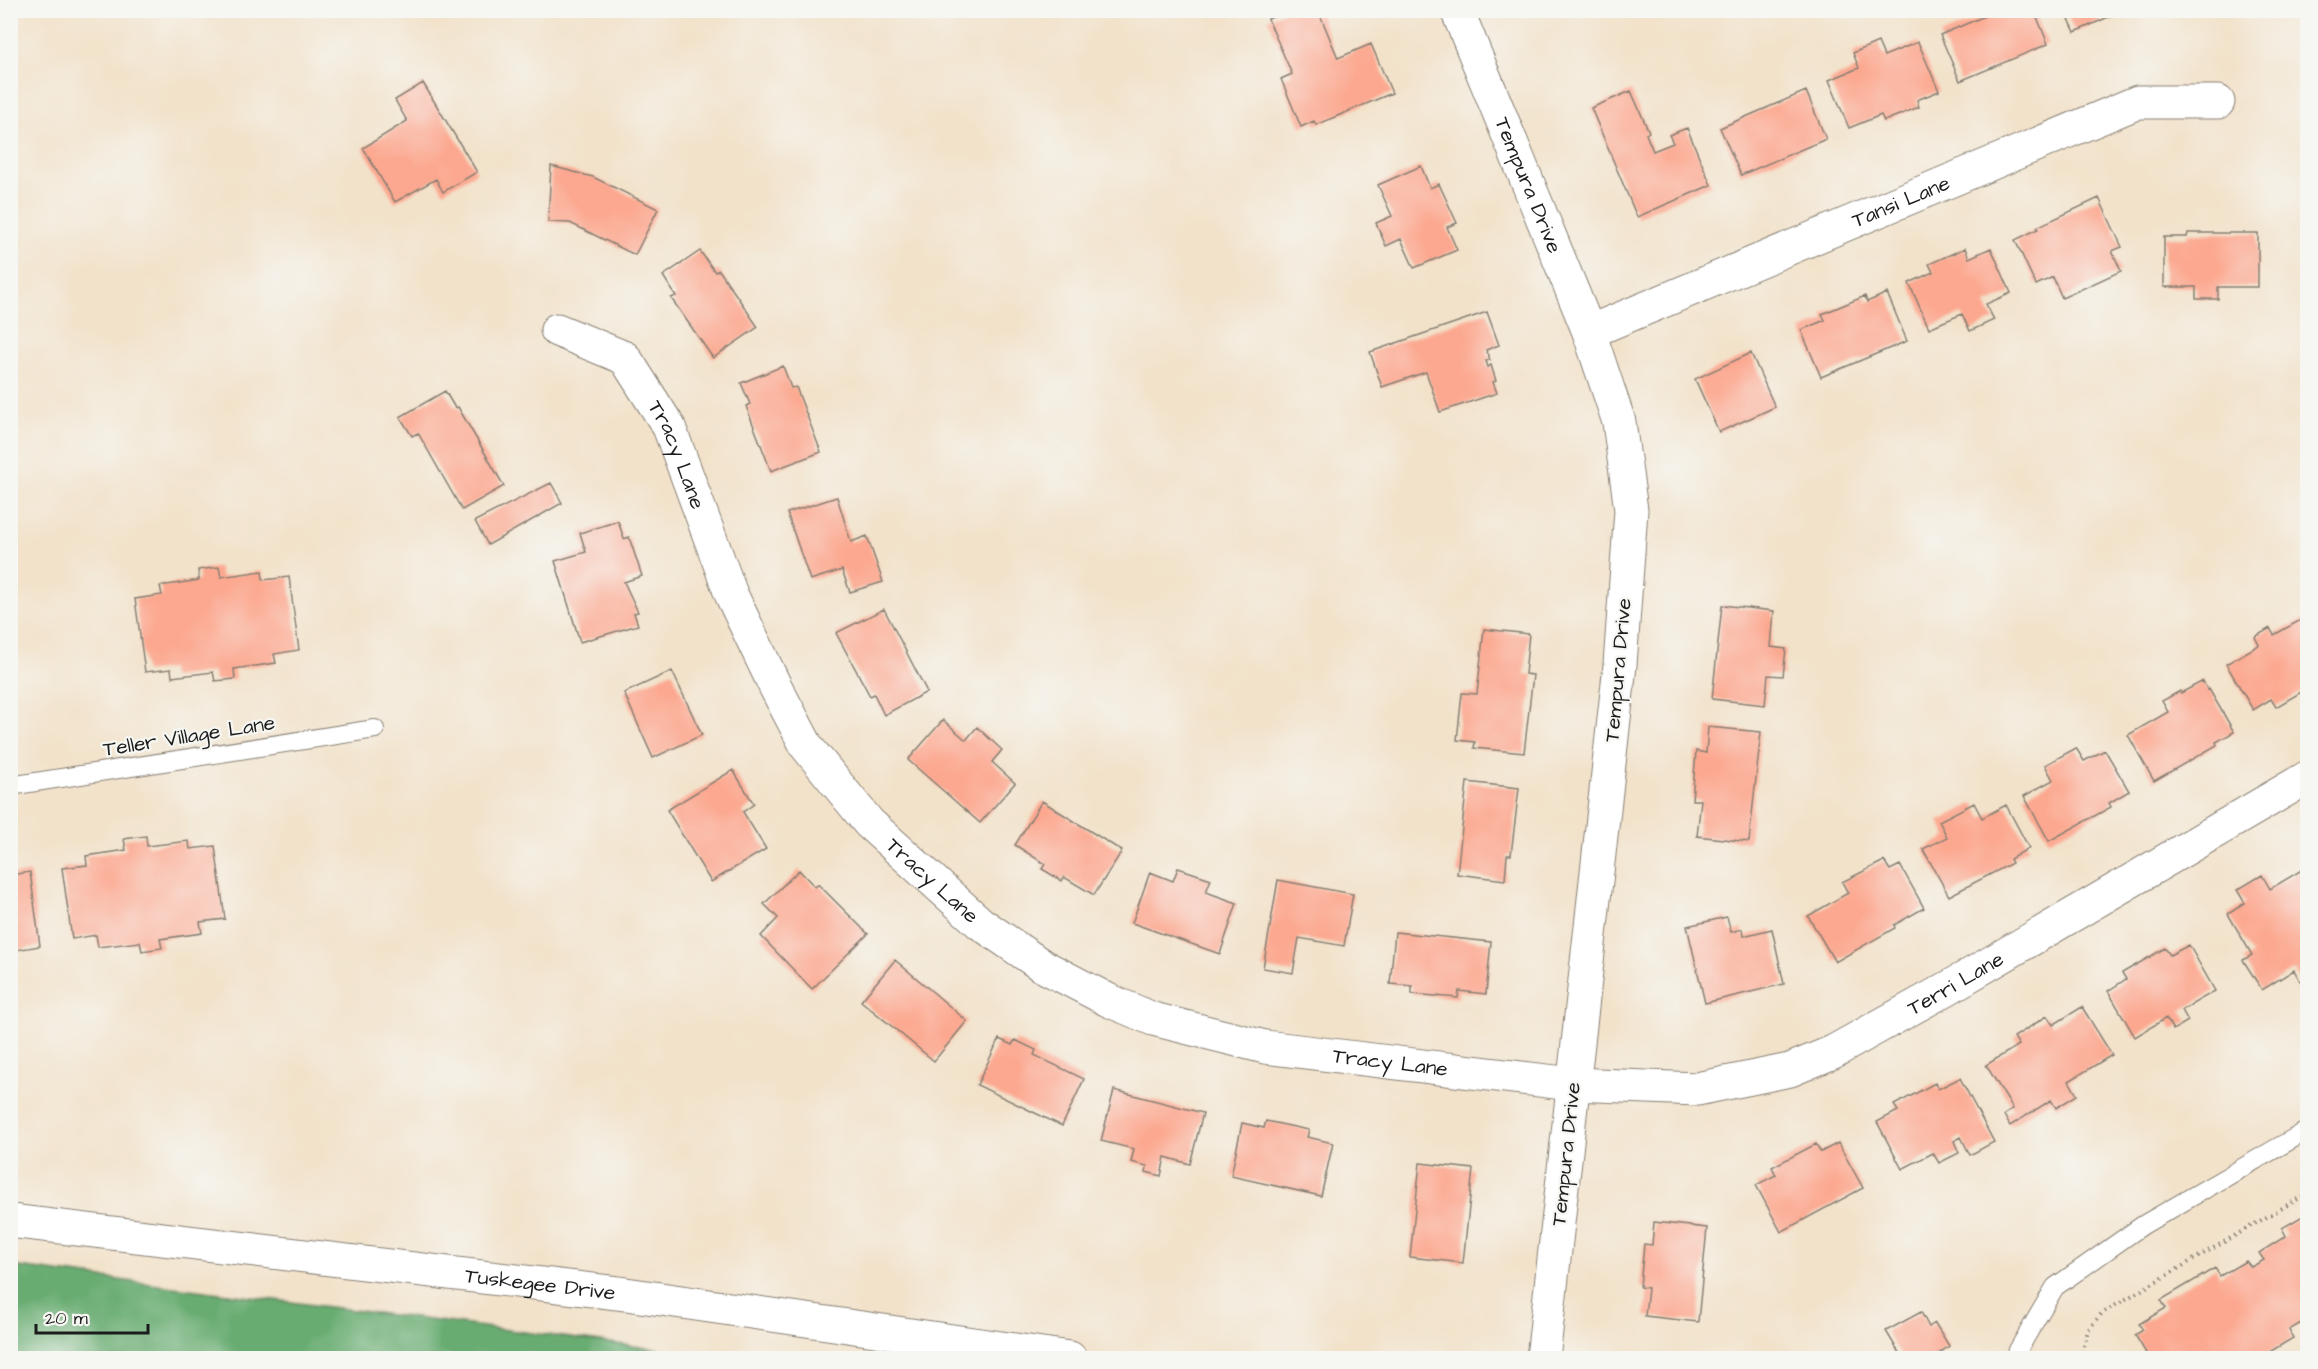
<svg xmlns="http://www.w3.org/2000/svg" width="2318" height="1369" font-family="'Architects Daughter',sans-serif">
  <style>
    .forest { fill: #68ac71; stroke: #426446; stroke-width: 1.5 }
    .building { fill: #fca890 }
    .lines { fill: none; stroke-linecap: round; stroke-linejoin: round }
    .service-casing { stroke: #877f73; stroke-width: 20 }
    .minor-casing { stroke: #877f73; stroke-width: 35 }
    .tertiary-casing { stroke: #877f73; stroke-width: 35 }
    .path { stroke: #877f73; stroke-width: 4; stroke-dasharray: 1.5 4.5; stroke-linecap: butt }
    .service { stroke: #fff; stroke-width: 18 }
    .minor { stroke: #fff; stroke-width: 33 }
    .tertiary { stroke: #fff; stroke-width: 33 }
    .labels { text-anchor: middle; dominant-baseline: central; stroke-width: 4.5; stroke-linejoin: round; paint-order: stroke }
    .street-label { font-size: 21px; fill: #1c1c1c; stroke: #f6f6f2 }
  </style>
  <rect width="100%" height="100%" fill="#f6f6f2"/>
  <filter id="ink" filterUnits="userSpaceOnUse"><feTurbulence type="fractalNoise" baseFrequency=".0167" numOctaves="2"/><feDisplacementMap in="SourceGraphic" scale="12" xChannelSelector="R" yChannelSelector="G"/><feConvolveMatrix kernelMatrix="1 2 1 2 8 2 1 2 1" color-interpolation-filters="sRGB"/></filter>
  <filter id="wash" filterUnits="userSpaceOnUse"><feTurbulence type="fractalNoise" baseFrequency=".008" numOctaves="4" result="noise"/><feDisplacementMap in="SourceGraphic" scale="24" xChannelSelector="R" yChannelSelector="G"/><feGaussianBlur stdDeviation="1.35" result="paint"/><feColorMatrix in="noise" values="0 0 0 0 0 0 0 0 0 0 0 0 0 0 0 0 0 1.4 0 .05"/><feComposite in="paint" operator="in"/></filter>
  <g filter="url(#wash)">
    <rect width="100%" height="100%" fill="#f2e2ca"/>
    <path class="forest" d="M11,1266L687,1353L716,1358H11Z"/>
    <g id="blocks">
      <path class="building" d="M1288,10H1318L1338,58L1371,44L1392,93L1316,125L1314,121L1301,127L1281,79L1292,74L1268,19Z
        M1999,10H2034L2048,44L1960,81L1940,35Z
        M2065,10H2124L2075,32Z
        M1878,42L1884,56L1918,42L1939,91L1917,100L1919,107L1884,121L1881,115L1849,128L1829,80L1859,68L1853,53Z
        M423,83L477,172L443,192L436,179L395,202L363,148L407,121L395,100Z
        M1631,91L1649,132L1646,134L1653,151L1673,143L1669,135L1687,128L1711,185L1637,217L1591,108Z
        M1806,91L1826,139L1741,175L1720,128Z
        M551,166L593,177L658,209L635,255L570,223L548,222Z
        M1421,166L1430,188L1439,184L1457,223L1447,227L1457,250L1414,268L1401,239L1386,246L1376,223L1392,216L1378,185Z
        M2099,198L2122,247L2112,251L2121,271L2062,298L2053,277L2036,285L2015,240L2038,229L2037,227Z
        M2188,233H2258V287H2218V299H2196V287H2164V237H2187Z
        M1965,248L1969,258L1991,248L2011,293L1986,304L1994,320L1970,331L1962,314L1929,328L1909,283L1933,272L1929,264Z
        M700,251L715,272L719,270L758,327L713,358L671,298L676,296L663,276Z
        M1887,293L1907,341L1821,377L1801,330L1825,320L1822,314L1865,296L1867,302Z
        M1487,312L1499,345L1486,350L1490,360L1486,361L1488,367L1491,365L1496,381L1493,382L1497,393L1440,412L1426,372L1382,387L1370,352Z
        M1751,353L1775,407L1719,432L1695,379Z
        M783,366L791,388L796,387L821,452L771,471L746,406L750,404L741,383Z
        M445,391L455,408L458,407L504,486L462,510L418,433L412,436L400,417Z
        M551,483L562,503L488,545L475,521Z
        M837,497L851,542L867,536L883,582L850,592L842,570L810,580L787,513Z
        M618,521L624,539L629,537L642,576L624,582L638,612L634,613L638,625L580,642L555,561L586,552L580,533Z
        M219,567L221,577L262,571L263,580L289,577L299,650L274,654L276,663L234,669L235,679L215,681L213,672L172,677L171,669L145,672L135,599L162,595L160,586L199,580L198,570Z
        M1722,605L1774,611L1771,647L1786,649L1783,676L1768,675L1765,705L1712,699Z
        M884,609L927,692L884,715L874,694L870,696L836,633Z
        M2306,617L2308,688L2276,707L2271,699L2253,710L2226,664L2259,645L2255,637L2270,628L2274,635Z
        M1484,629L1529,634L1525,674L1533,675L1524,753L1474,748L1475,742L1457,740L1462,693L1477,694Z
        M672,671L702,735L653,758L624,693Z
        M2203,681L2207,690L2209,689L2234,732L2216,742L2217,745L2154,781L2128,735L2168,712L2162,701L2180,691L2181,693Z
        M943,720L966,740L977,727L1002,750L992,762L1015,783L980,823L908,760Z
        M1708,727L1761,732L1749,842L1697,836L1701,800H1692L1696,751L1706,753Z
        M2076,748L2084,761L2105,750L2129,791L2109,803L2111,807L2049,841L2024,796L2053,780L2045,765Z
        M733,770L754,804L743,812L766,849L711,882L667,810Z
        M1467,782L1519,788L1511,855H1507L1505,880L1457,874Z
        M1042,801L1122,851L1094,895L1064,877L1062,881L1042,869L1045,864L1015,845Z
        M1974,803L1982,818L2006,805L2029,848L2010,859L2012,863L1949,896L1923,849L1947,837L1939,821Z
        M146,836L147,846L189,841L190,849L215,846L225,919L200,922L202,933L160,939L162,948L142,951L140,942L98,947L96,935L72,939L62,868L87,865L86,856L126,850L124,839Z
        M1884,861L1890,870L1900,865L1924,908L1894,925L1895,928L1835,962L1808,916L1848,893L1842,882Z
        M2308,866V976L2300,981L2294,970L2262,990L2243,960L2252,955L2228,914L2245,903L2237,890L2262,875L2270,889Z
        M1178,868L1211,879L1206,892L1237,903L1220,954L1132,923L1150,872L1173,881Z
        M799,870L815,887L818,884L868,934L812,989L761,936L778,918L764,904Z
        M30,872L40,946L16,950L17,960L10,961V875Z
        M1278,880L1353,894L1344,946L1299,938L1293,973L1263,968Z
        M1727,917L1731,932L1742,929L1743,936L1772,929L1784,984L1705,1003L1687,926Z
        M1395,932L1491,942L1486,994L1459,991L1458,998L1412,994V986L1390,984Z
        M2189,945L2215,991L2182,1010L2188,1021L2173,1030L2166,1018L2135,1037L2108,991L2126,979L2122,973L2165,948L2170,955Z
        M895,960L967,1021L934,1061L861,1001Z
        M2082,1007L2112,1055L2069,1081L2077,1095L2056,1108L2051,1100L2010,1126L2004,1115L2013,1109L1986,1065L2019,1045L2014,1037L2047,1016L2053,1025Z
        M999,1039L1012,1045L1015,1040L1036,1050L1034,1055L1084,1079L1062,1126L977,1085Z
        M1960,1078L1994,1142L1970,1155L1961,1137L1954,1141L1959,1153L1939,1163L1933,1153L1902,1169L1877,1122L1898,1111L1894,1105L1935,1083L1938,1089Z
        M1114,1090L1203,1113L1190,1164L1165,1157L1161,1176L1146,1172L1147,1166L1131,1162L1134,1149L1101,1141Z
        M1266,1121L1309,1130L1307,1137L1333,1143L1321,1196L1231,1176L1242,1123L1264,1128Z
        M1838,1143L1863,1188L1781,1232L1756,1185L1776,1175L1772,1167L1816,1144L1821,1152Z
        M1420,1163L1473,1169L1463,1263L1410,1257Z
        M2308,1213V1330L2306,1331L2301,1323L2289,1330L2293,1338L2266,1354L2268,1358H2149L2135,1335L2143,1330L2139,1324L2166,1308L2161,1300L2215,1268L2220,1276L2246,1261L2251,1267L2264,1260L2259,1253L2286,1236L2282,1228Z
        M1654,1222L1707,1228L1698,1322L1645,1316L1648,1288L1640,1287L1644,1244L1652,1245Z
        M1921,1312L1929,1327L1935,1323L1949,1346L1933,1358H1902L1886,1331Z"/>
    </g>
  </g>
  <g filter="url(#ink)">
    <use href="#blocks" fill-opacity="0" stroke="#877f73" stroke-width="1.5"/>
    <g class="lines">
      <defs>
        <path id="service" d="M10,786L375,729
          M2016,1358L2018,1350L2055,1287L2143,1225L2308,1130"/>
        <g id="minor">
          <path id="s1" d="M1457,10L1589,332L1619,422L1631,510L1620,665L1543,1358"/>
          <path id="s2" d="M557,330L625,358L669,427L731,594L775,686L807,747L869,823L980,923L1041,965L1108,1000L1153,1019L1265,1047L1572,1084L1697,1089L1790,1070L1833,1052L1948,988L2308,777"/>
          <path id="s3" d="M1589,332L2138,102H2218"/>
        </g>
        <g id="tertiary">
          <path id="s4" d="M10,1221L626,1294L1070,1358"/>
        </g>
      </defs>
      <use href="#service" class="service-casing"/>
      <use href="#minor" class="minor-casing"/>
      <use href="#tertiary" class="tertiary-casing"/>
      <path class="path" d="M2081,1358L2088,1330L2102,1313L2308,1193"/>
      <use href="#service" class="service"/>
      <use href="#minor" class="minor"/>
      <use href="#tertiary" class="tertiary"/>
    </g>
  </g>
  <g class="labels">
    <g class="street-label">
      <text stroke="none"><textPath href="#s1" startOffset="189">Tempura Drive</textPath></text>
      <text stroke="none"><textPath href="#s3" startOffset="338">Tansi Lane</textPath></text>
      <text stroke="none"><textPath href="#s2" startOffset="184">Tracy Lane</textPath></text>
      <text transform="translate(1618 670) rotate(-85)">Tempura Drive</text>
      <text transform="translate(189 736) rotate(-9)">Teller Village Lane</text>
      <text stroke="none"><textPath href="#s2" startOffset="688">Tracy Lane</textPath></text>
      <text stroke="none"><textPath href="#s2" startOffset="1782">Terri Lane</textPath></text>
      <text stroke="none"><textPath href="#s2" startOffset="1192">Tracy Lane</textPath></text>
      <text transform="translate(1566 1154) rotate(-84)">Tempura Drive</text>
      <text stroke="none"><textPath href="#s4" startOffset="534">Tuskegee Drive</textPath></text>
    </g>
  </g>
  <rect width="2318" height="1369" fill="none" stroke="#f6f6f2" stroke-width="36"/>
  <path d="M36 1324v9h112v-9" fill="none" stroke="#1c1c1c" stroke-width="3"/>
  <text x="45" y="1324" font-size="18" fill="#1c1c1c" stroke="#f6f6f2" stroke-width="4.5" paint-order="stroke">20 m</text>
</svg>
